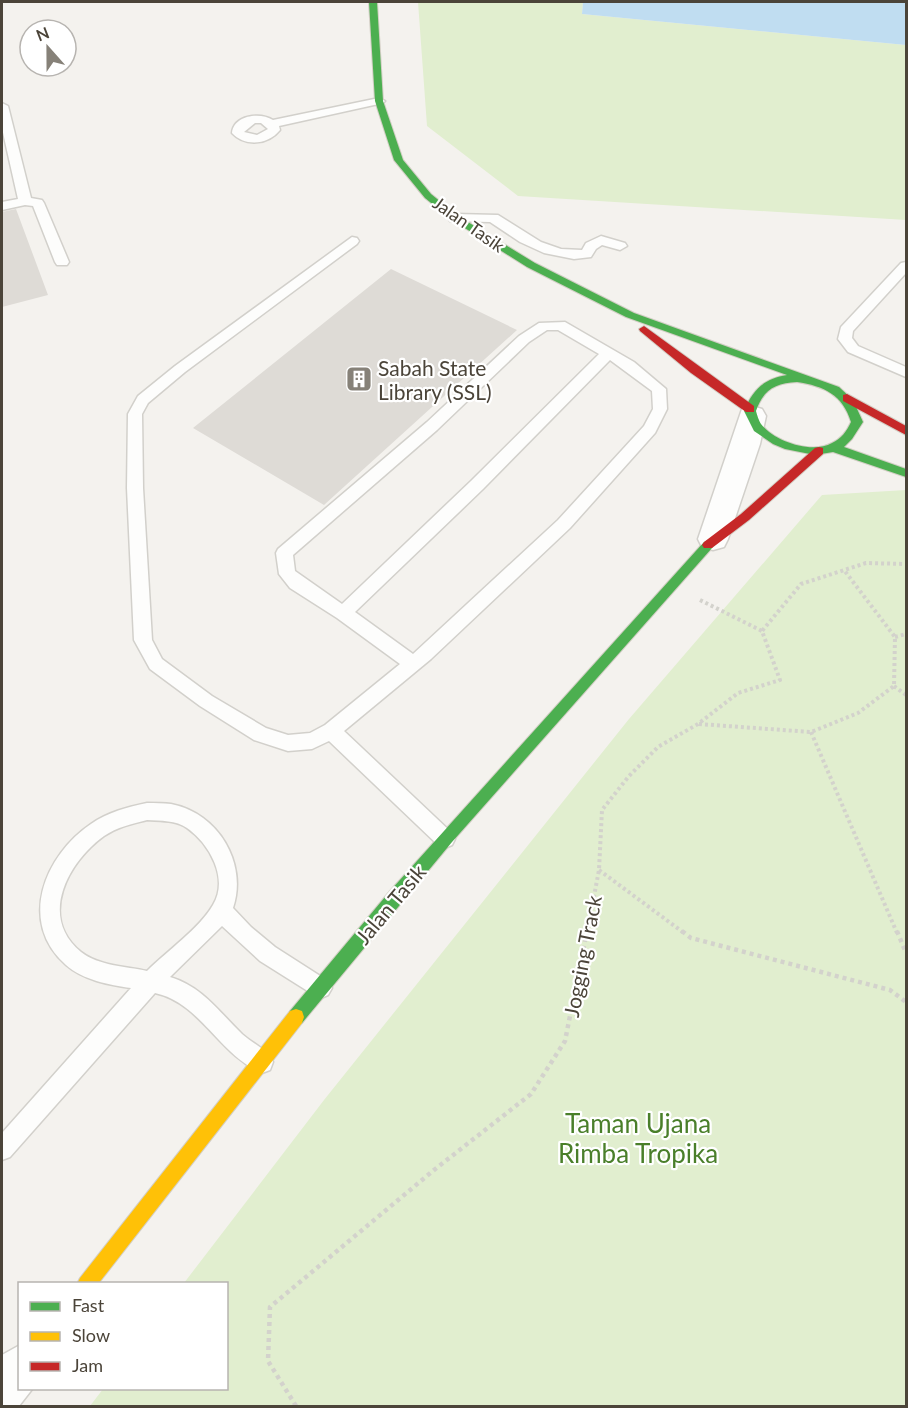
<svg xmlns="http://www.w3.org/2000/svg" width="908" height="1408" font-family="Lato,sans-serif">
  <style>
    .green { fill: #e1eecf }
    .water { fill: #c0ddf1 }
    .building { fill: #dedbd6 }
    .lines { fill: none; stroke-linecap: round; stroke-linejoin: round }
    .lane-casing { stroke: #d2d0cb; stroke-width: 3 }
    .street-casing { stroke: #d2d0cb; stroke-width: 3 }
    .fast-casing { stroke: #d3cfc5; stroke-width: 2 }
    .slow-casing { stroke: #d3cfc5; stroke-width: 2 }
    .jam-casing { stroke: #d3cfc5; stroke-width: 2 }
    .path-far1 { stroke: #d3d2cc; stroke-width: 4; stroke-dasharray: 3 3; stroke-linecap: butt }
    .path { stroke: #d3d2cc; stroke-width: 4.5; stroke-dasharray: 4 4; stroke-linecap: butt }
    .lane { fill: #fdfdfc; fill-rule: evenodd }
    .street { fill: #fdfdfc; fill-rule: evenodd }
    .fast { fill: #4caf50; fill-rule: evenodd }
    .slow { fill: #ffc107; fill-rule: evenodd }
    .jam { fill: #c62828; fill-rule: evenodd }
    .labels { text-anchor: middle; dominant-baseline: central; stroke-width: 4.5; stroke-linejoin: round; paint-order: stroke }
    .far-street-label { font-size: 18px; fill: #4b4439; stroke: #fff }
    .poi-label { font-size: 21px; fill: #4b4439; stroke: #fff; text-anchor: start }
    .street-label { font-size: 21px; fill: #4b4439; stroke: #fff }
    .near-park-label { font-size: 26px; fill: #4a7f2a; stroke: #fff }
  </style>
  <rect width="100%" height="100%" fill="#f4f2ee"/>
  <path class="green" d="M418,2H583L582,14L906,45V220L518,196L427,126Z
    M906,490V1406H90L103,1389L226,1388V1284L184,1283L324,1100L629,719L822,495Z"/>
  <path class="water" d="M583,2H906V45L582,14Z"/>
  <path class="building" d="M16,209L48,295L2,307V212Z
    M391,269L517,330L324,505L193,428Z"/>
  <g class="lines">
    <defs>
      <path id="lane" d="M379,98L385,101L383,103L279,126L280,130C268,145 245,147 232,133C234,115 260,112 273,120ZM255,123H261L268,129L257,135L244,132Z
        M2,103L8,106L31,198L42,200L44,203L69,262L67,265H57L55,262L33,206L25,205L2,210V202L18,199L2,128Z
        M455,214L498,215L541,242L561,249L582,250L586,243L601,236L625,243L627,246L620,250L602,245L596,249L591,257L574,259L544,253L520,242L490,222L450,221L449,218Z
        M352,237L357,238L359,241L357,244L185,372L148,403L142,414L143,488L152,640L162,659L212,696L266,728L288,735L310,733L325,725L400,664L337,618L290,588L279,574L276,553L278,549L427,422L519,336L539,323L565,322L634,362L666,389L667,409L655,433L570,528L431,659L344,731L452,833L455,839L452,845L445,848L438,845L329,741L312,749L288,751L254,740L200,706L150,669L134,640L127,488L128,414L138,396L175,366ZM547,330H558L599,354L471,481L342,604L295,571L293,555L437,430L529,342ZM610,360L652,391L653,409L644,426L558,520L413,654L355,612L483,489Z
        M906,262V273L853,331L852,338L858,346L906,367V377L848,352L838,339L841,327L901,263Z
        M147,803C155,803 163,803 171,804C218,813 248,863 233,908L251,927L275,947L328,981L332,988L328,995L321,998L314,995L260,961L222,926L170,977C203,987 219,1012 242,1034C253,1044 267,1049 273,1062L270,1070L262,1073C219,1055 201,1003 155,993L10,1157L2,1160V1133L131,988C109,985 83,980 66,965C17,922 45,855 91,824C108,812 128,807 147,803ZM147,820C161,821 176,820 187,828C210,844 229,879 213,905C199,929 167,951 147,971C125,966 99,966 81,952C38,917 68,862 104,836C117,827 132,824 147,820Z"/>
      <path id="street" d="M752,406L762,409L766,416L760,444L728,539L724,547L713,550L702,547L698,539L742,409Z
        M20,1345V1388H33L19,1406H2V1355Z"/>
      <path id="fast" d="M369,2H377L383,101L403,160L431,194L458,216L535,263L634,313L839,387L853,400L863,422L852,439L844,447L906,469V477L833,452L815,455L785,449L773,444L754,431L744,411C753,389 764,379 787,375L626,317L527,267L452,220L425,198L394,160L375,101ZM797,382C824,386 843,395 851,422C847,431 841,439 832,443C812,454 775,442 761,424C759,421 757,415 756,411C763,390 775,383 797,382Z
        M708,540L714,545L712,548L452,842L302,1023L296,1025L290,1023L288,1017L290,1011L390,891L704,542Z"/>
      <path id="slow" d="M296,1009L302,1011L304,1017L302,1023L98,1284H77L80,1278L290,1011Z"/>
      <path id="jam" d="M644,326L754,406V412H746L691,373L640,331L639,329Z
        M847,394L906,426V435L843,401V395Z
        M819,447L823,448V454L749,520L712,548H704L702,545L704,542L741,514L815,448Z"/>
    </defs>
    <use href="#lane" class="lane-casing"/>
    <use href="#street" class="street-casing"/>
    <use href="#fast" class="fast-casing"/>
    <use href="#slow" class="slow-casing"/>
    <use href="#jam" class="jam-casing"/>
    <path class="path-far1" d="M700,600L762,631
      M895,637L906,634
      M894,686L906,695
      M699,724L811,732L858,713L894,686L895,637L844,570
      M811,732L897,933
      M599,870L684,933
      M587,933L599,870L602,810L629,776L658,747L698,724L738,693L780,680L762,631L801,584L866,563L906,564"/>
    <path class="path" d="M682,931L691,938L890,990L906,1002
      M897,931L906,953
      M296,1406L268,1361L270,1307L434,1170L531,1094L565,1041L587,931"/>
    <use href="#lane" class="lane"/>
    <use href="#street" class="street"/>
    <use href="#fast" class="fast"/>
    <use href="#slow" class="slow"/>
    <use href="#jam" class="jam"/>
  </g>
  <defs>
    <symbol id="building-square" viewBox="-11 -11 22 22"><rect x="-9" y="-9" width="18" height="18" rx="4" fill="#868178" stroke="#fff"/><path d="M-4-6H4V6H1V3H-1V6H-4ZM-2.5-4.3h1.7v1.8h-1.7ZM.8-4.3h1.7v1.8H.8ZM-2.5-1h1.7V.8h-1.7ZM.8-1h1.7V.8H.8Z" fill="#fff"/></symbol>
  </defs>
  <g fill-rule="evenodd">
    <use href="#building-square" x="344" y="364" width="30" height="30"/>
  </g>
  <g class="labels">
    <g class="far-street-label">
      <text transform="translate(469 224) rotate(35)">Jalan Tasik</text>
    </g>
    <g class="poi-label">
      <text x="378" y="367">Sabah State<tspan x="378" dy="24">Library (SSL)</tspan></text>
    </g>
    <g class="street-label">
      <text transform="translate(390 904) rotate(-50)">Jalan Tasik</text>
      <text transform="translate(582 956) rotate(-79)">Jogging Track</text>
    </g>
    <g class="near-park-label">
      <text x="638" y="1123">Taman Ujana<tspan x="638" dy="30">Rimba Tropika</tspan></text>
    </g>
  </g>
  <rect width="908" height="1408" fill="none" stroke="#4b4439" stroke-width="6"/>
  <rect x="18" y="1282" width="210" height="108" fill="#ffffff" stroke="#b7b4b0" stroke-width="1.5"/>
  <rect x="30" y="1302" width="30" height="9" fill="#4caf50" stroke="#b7b4b0" stroke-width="1.5"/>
  <text x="72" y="1312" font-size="18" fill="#4b4439">Fast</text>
  <rect x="30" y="1332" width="30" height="9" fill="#ffc107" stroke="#b7b4b0" stroke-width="1.5"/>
  <text x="72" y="1342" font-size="18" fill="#4b4439">Slow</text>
  <rect x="30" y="1362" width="30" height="9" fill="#c62828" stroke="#b7b4b0" stroke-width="1.5"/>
  <text x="72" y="1372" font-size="18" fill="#4b4439">Jam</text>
  <g transform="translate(48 48) rotate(339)"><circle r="28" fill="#ffffff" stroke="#b7b4b0" stroke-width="1.5"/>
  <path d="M0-4.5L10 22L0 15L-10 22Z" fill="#868178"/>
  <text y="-9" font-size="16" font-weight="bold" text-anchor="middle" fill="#4b4439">N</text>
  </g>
</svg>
